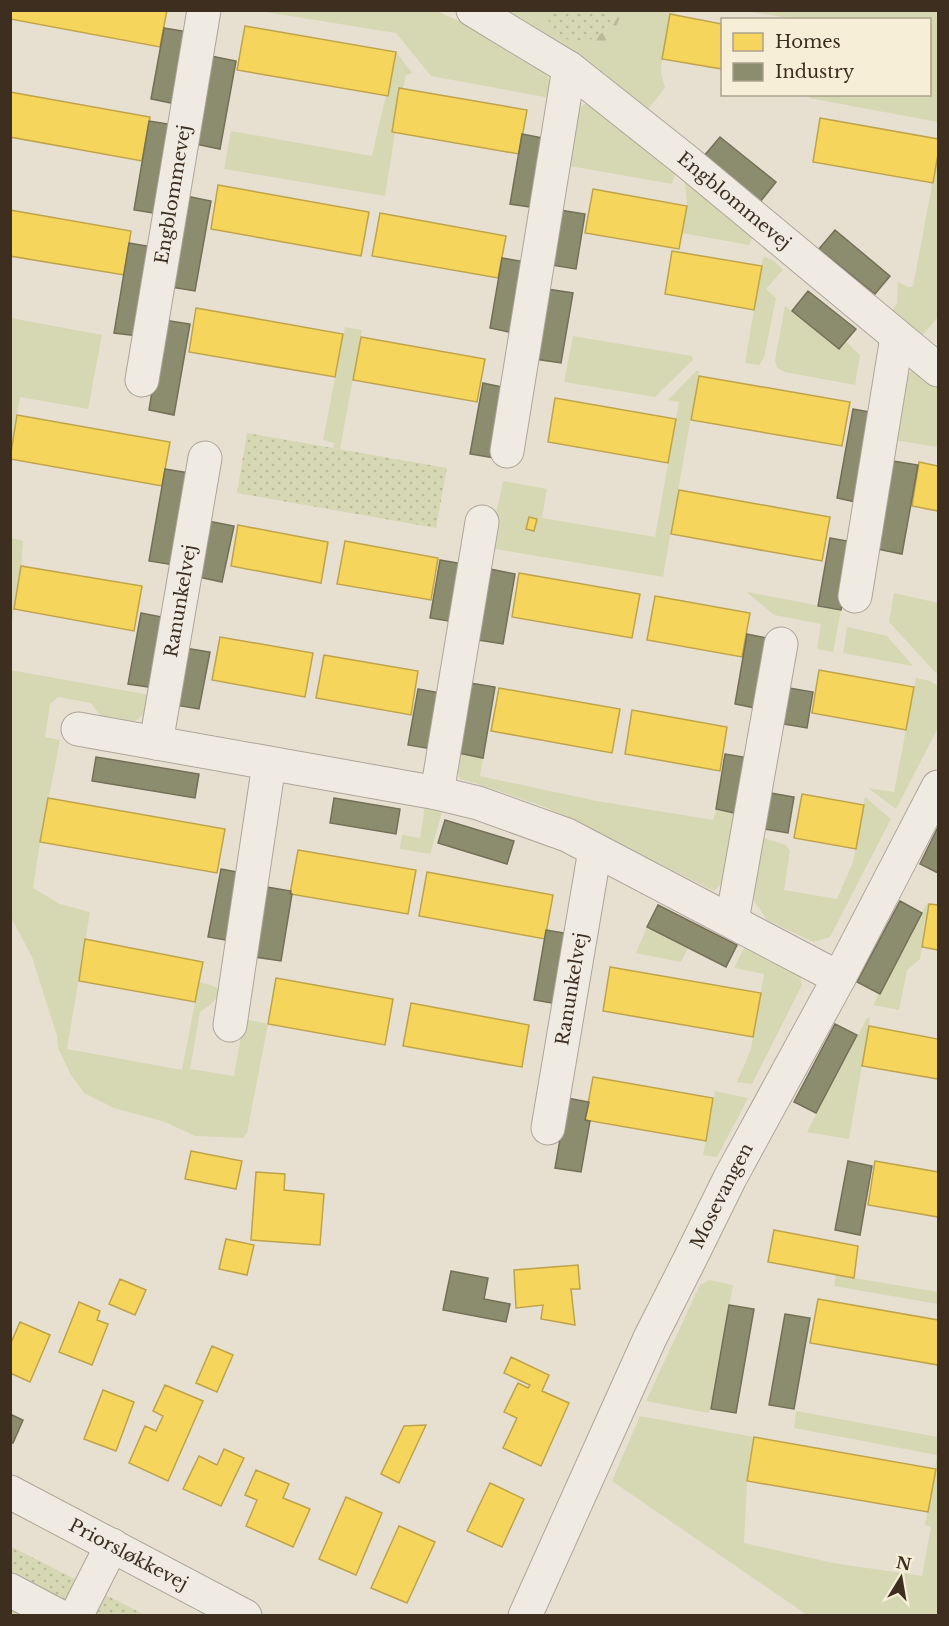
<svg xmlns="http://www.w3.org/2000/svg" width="949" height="1626" font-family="'Libre Baskerville',serif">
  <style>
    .grass { fill: #d6d7b3 }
    .forest { fill: url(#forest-firs) }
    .park { fill: url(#park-dots) }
    .homes { fill: #f6d55c; stroke: #bea34a; stroke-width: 1.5 }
    .industry { fill: #8c8c6e; stroke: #747057; stroke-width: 1.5 }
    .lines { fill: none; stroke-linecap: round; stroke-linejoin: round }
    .minor-casing { stroke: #ada599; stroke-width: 35 }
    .minor { stroke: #efebe3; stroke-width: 33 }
    .labels { text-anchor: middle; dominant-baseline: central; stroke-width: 6; stroke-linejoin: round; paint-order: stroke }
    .street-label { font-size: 18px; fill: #3d2e20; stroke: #f7eed8 }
  </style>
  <defs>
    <pattern id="forest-firs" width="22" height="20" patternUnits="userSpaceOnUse" patternTransform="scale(1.5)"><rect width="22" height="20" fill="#d6d7b3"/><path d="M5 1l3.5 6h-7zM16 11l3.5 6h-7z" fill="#b9b99a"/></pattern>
    <pattern id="park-dots" width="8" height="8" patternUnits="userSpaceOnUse" patternTransform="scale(1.5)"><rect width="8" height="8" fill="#d6d7b3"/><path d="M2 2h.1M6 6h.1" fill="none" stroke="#b9b99a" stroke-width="1.8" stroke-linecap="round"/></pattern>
  </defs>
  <rect width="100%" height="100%" fill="#e7e0d1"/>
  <path class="grass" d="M259,11H437L486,34L542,66L552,85L550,98L431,76L396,33Z
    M500,11H676L662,59L661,72L665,88L645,113Z
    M746,11H938V122L809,98V94H930V20L795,19Z
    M396,52L412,73L406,75L403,89H399L392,132L395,133L385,196L224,169L231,131L372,156Z
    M588,102L675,173L672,184L564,165L573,112Z
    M938,154V317L922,336L891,311L897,304L898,282L908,287L913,286Z
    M685,182L753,235L749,245L682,233L687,206Z
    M763,257C773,259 777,263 783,270L766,289L776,298L764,358L759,365L745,363Z
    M785,306L838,349L845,341L860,355L855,385L785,372L777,368L775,360Z
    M11,318L102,335L88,409L20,397L11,451Z
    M345,327L362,330L340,449L333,448L334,443L323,440Z
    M573,336L692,356L693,360L655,397L564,382Z
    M696,371H699L663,577L489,548L503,481L547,489L542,518L655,537L679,402L668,400Z
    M912,371H920L938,386V447L894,440L907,374Z
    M11,538L23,541L21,566L11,627Z
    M747,592L841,610L833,652L817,649L821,624L774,615Z
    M894,593L938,603V674L933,670L889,622Z
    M847,627L887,636L913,666L843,653Z
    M10,670L150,695L146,712L132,724L102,718L91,703L58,697L50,704L45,737L60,740L40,842L33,888L60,904L90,912L67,1049L182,1070L199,982L214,986L219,990C218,1001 208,1006 200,1012L190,1069L234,1076L244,1019L268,1024L247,1133L243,1138L195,1136L165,1122L114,1108L84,1093L71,1075L58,1048L57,1036L32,957L12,919L11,913Z
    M916,678L930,681L938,686V728L896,809L868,788L894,792Z
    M458,753L483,758L480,776L597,801L713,820L716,809L739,814L725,880L714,891L545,807L475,783L460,779L456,765Z
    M865,797L891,819L830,937L813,942L767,920L751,896L761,837L785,845L790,850L784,890L837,899L853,862Z
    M425,806L443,809L430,854L400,849L402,835L420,838Z
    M927,903L929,904L920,959L907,970L899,1010L873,1005Z
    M647,927L688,948L681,962L636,953Z
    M747,942L799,971L802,985L752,1084L737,1082L751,1049L764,974L734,968Z
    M867,1018H870L869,1026L849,1139L807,1132Z
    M715,1091L748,1098L717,1157L703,1155Z
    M836,1275L938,1292V1304L834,1286Z
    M709,1280L733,1285L711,1409L708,1413L646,1401L700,1285Z
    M796,1411L938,1437V1615H807L612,1481L640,1416L754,1437L747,1481L744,1543L833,1563L922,1576L931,1527L925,1525L937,1455L794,1428Z"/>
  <path class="forest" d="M613,11H659C646,14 634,13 621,16C611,35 612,41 590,48L586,46L587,41C602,35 610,27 613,11Z"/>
  <path class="park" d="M546,11V10L613,11C607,51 552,52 546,11Z
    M247,433L447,468L436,528L237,493Z
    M10,1546L145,1615H11Z"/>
  <path class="homes" d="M10,10H167L160,47L10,19Z
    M670,14L722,24V69L662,59Z
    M245,26L396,52L388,96L237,70Z
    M399,88L527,110L519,154L392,132Z
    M10,92L150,117L142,161L10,137Z
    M820,118L938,139V154L933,183L813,162Z
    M218,185L369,212L361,256L211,229Z
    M593,189L687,206L679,249L585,233Z
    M10,210L131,231L124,275L10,256Z
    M380,213L506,236L498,278L372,256Z
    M672,251L762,266L754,310L665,294Z
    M196,308L343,334L335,377L189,352Z
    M361,337L485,359L477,402L353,380Z
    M699,376L850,402L842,446L691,420Z
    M555,398L676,419L668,463L548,442Z
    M17,415L170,442L162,486L10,459Z
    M919,462L938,466V511L912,506Z
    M679,490L830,517L822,561L671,534Z
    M529,517L537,519L534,531L526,529Z
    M238,525L328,542L321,583L231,566Z
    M345,541L438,558L431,600L337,584Z
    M21,566L142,586L134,631L14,609Z
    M519,573L640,594L632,638L512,617Z
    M655,596L750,613L742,657L647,640Z
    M220,637L313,653L305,697L212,680Z
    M324,655L418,671L411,715L316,698Z
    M819,670L914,687L906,730L812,713Z
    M499,688L620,709L612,753L491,731Z
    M632,710L727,727L720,771L625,754Z
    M802,794L864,805L856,849L794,838Z
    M48,798L225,829L217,873L40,842Z
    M298,850L416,870L408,914L290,894Z
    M427,872L553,895L545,939L419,916Z
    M929,904L938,905V950L922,947Z
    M85,939L203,962L195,1002L79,981Z
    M610,967L761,993L753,1037L603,1011Z
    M276,978L393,999L385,1045L268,1024Z
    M411,1003L529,1025L522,1067L403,1046Z
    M869,1026L938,1039V1079L862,1066Z
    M593,1077L713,1098L706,1141L585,1120Z
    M191,1151L242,1161L236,1189L185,1179Z
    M875,1161L938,1172V1217L868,1205Z
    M256,1172L285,1174L284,1190L324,1194L320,1245L251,1240Z
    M774,1230L858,1246L854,1278L768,1262Z
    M226,1239L254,1245L247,1275L219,1269Z
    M578,1265L580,1289H571L575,1325L541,1319L543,1305L516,1308L514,1270Z
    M120,1279L146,1290L135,1315L109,1304Z
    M818,1299L938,1320V1365L810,1343Z
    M79,1302L100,1311L97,1320L108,1324L92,1365L59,1352Z
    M20,1322L50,1335L30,1382L10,1373V1345Z
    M212,1346L233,1355L217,1392L196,1383Z
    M511,1357L549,1375L542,1391L569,1403L541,1466L503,1448L517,1418L504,1412L518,1383L528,1388L530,1385L504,1373Z
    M165,1385L203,1401L168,1481L129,1463L145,1426L156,1431L163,1416L153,1411Z
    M103,1390L134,1402L116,1451L84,1439Z
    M426,1425L399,1483L381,1474L404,1426Z
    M754,1437L936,1469L928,1512L747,1481Z
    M224,1449L244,1458L221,1506L183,1489L199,1456L217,1465Z
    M256,1470L289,1484L283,1498L310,1509L293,1547L246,1526L257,1500L245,1495Z
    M490,1483L524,1499L502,1547L467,1531Z
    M346,1497L382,1513L356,1575L319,1559Z
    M399,1526L435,1542L407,1603L371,1588Z"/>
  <path class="industry" d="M164,28L189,32L176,104L151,99Z
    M211,56L236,61L220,149L195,144Z
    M149,121L174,125L159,214L134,210Z
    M522,134L548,139L536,208L510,204Z
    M720,137L776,182L760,202L704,156Z
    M186,196L211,201L195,291L170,287Z
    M560,210L585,214L576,269L551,265Z
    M835,230L890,276L875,294L819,249Z
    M129,243L153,247L138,336L114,333Z
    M502,258L526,262L514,333L490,328Z
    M547,289L573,293L561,363L535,359Z
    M808,291L856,329L839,349L792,311Z
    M164,320L190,324L174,415L149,410Z
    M483,383L507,388L494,458L470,454Z
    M853,409L876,413L860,503L837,498Z
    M893,461L918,465L902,554L877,549Z
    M165,469L190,473L174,565L149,561Z
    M208,521L234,526L222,582L198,577Z
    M830,538L853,542L841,610L818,606Z
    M440,560L464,564L454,622L430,618Z
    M490,569L515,574L503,644L477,640Z
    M141,613L167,618L155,688L128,684Z
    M747,634L772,639L760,709L735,704Z
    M185,648L210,652L199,709L175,705Z
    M470,683L495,687L483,758L458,753Z
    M789,688L813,692L807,728L783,724Z
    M418,689L441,693L432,749L408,745Z
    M725,754L749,758L739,814L716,809Z
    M96,757L199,774L195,798L92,781Z
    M771,793L794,797L788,833L764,829Z
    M334,798L400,809L396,834L330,823Z
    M445,820L514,841L507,864L438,843Z
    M938,827V873L920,864Z
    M221,869L243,873L231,941L208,937Z
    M267,887L291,891L290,894H292L281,961L255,957Z
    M900,901L922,913L880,994L857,982Z
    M658,905L737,945L726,967L647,927Z
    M546,930L570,934L557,1004L534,1000Z
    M835,1024L857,1035L816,1113L794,1102Z
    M567,1098L589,1102L585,1120L590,1121L581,1172L555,1168Z
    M848,1161L872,1166L860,1235L835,1230Z
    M451,1271L488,1278L484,1299L510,1304L506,1322L443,1310Z
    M729,1305L754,1309L736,1413L711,1409Z
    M785,1314L810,1318L794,1409L769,1405Z
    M10,1414L23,1420L13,1443L10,1442Z"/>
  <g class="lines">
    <defs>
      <g id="minor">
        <path id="s1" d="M473,10L569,68L685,160L938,370"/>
        <path id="s2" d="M142,380L204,10"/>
        <path d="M507,451L569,68"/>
        <path d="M855,596L897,337"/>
        <path d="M78,729L437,793L478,803L567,835L839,978"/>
        <path id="s3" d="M156,743L205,458"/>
        <path d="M437,793L482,522"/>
        <path d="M732,921L781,644"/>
        <path d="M230,1025L269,764"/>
        <path id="s4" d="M548,1128L595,850"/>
        <path id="s5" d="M10,1492L245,1616"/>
        <path d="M10,1590L59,1616"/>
        <path d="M76,1616L112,1545"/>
        <path id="s6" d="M525,1616L650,1338L690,1259L730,1178L839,978L938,787"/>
      </g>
    </defs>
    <use href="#minor" class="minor-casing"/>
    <use href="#minor" class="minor"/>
  </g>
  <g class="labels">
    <g class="street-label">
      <text stroke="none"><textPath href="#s2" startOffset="188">Engblommevej</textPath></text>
      <text stroke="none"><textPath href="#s1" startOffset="324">Engblommevej</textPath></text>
      <text stroke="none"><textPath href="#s3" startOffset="144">Ranunkelvej</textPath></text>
      <text stroke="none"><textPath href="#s4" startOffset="141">Ranunkelvej</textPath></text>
      <text stroke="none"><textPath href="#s6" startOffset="464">Mosevangen</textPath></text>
      <text stroke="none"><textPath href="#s5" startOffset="134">Priorsløkkevej</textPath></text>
    </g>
  </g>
  <rect width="949" height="1626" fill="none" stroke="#3d2e20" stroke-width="24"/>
  <rect x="721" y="18" width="210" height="78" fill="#f7eed8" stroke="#ada18e" stroke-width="1.5"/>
  <rect x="733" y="33" width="30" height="18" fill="#f6d55c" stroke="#ada18e" stroke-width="1.5"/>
  <text x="775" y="48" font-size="18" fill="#3d2e20">Homes</text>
  <rect x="733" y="63" width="30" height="18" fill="#8c8c6e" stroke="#ada18e" stroke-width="1.5"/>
  <text x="775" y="78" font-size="18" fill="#3d2e20">Industry</text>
  <g transform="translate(901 1578) rotate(11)" stroke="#f7eed8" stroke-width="4.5" paint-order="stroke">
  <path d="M0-4.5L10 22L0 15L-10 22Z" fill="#3d2e20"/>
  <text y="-9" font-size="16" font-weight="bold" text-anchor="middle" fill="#3d2e20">N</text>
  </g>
</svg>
